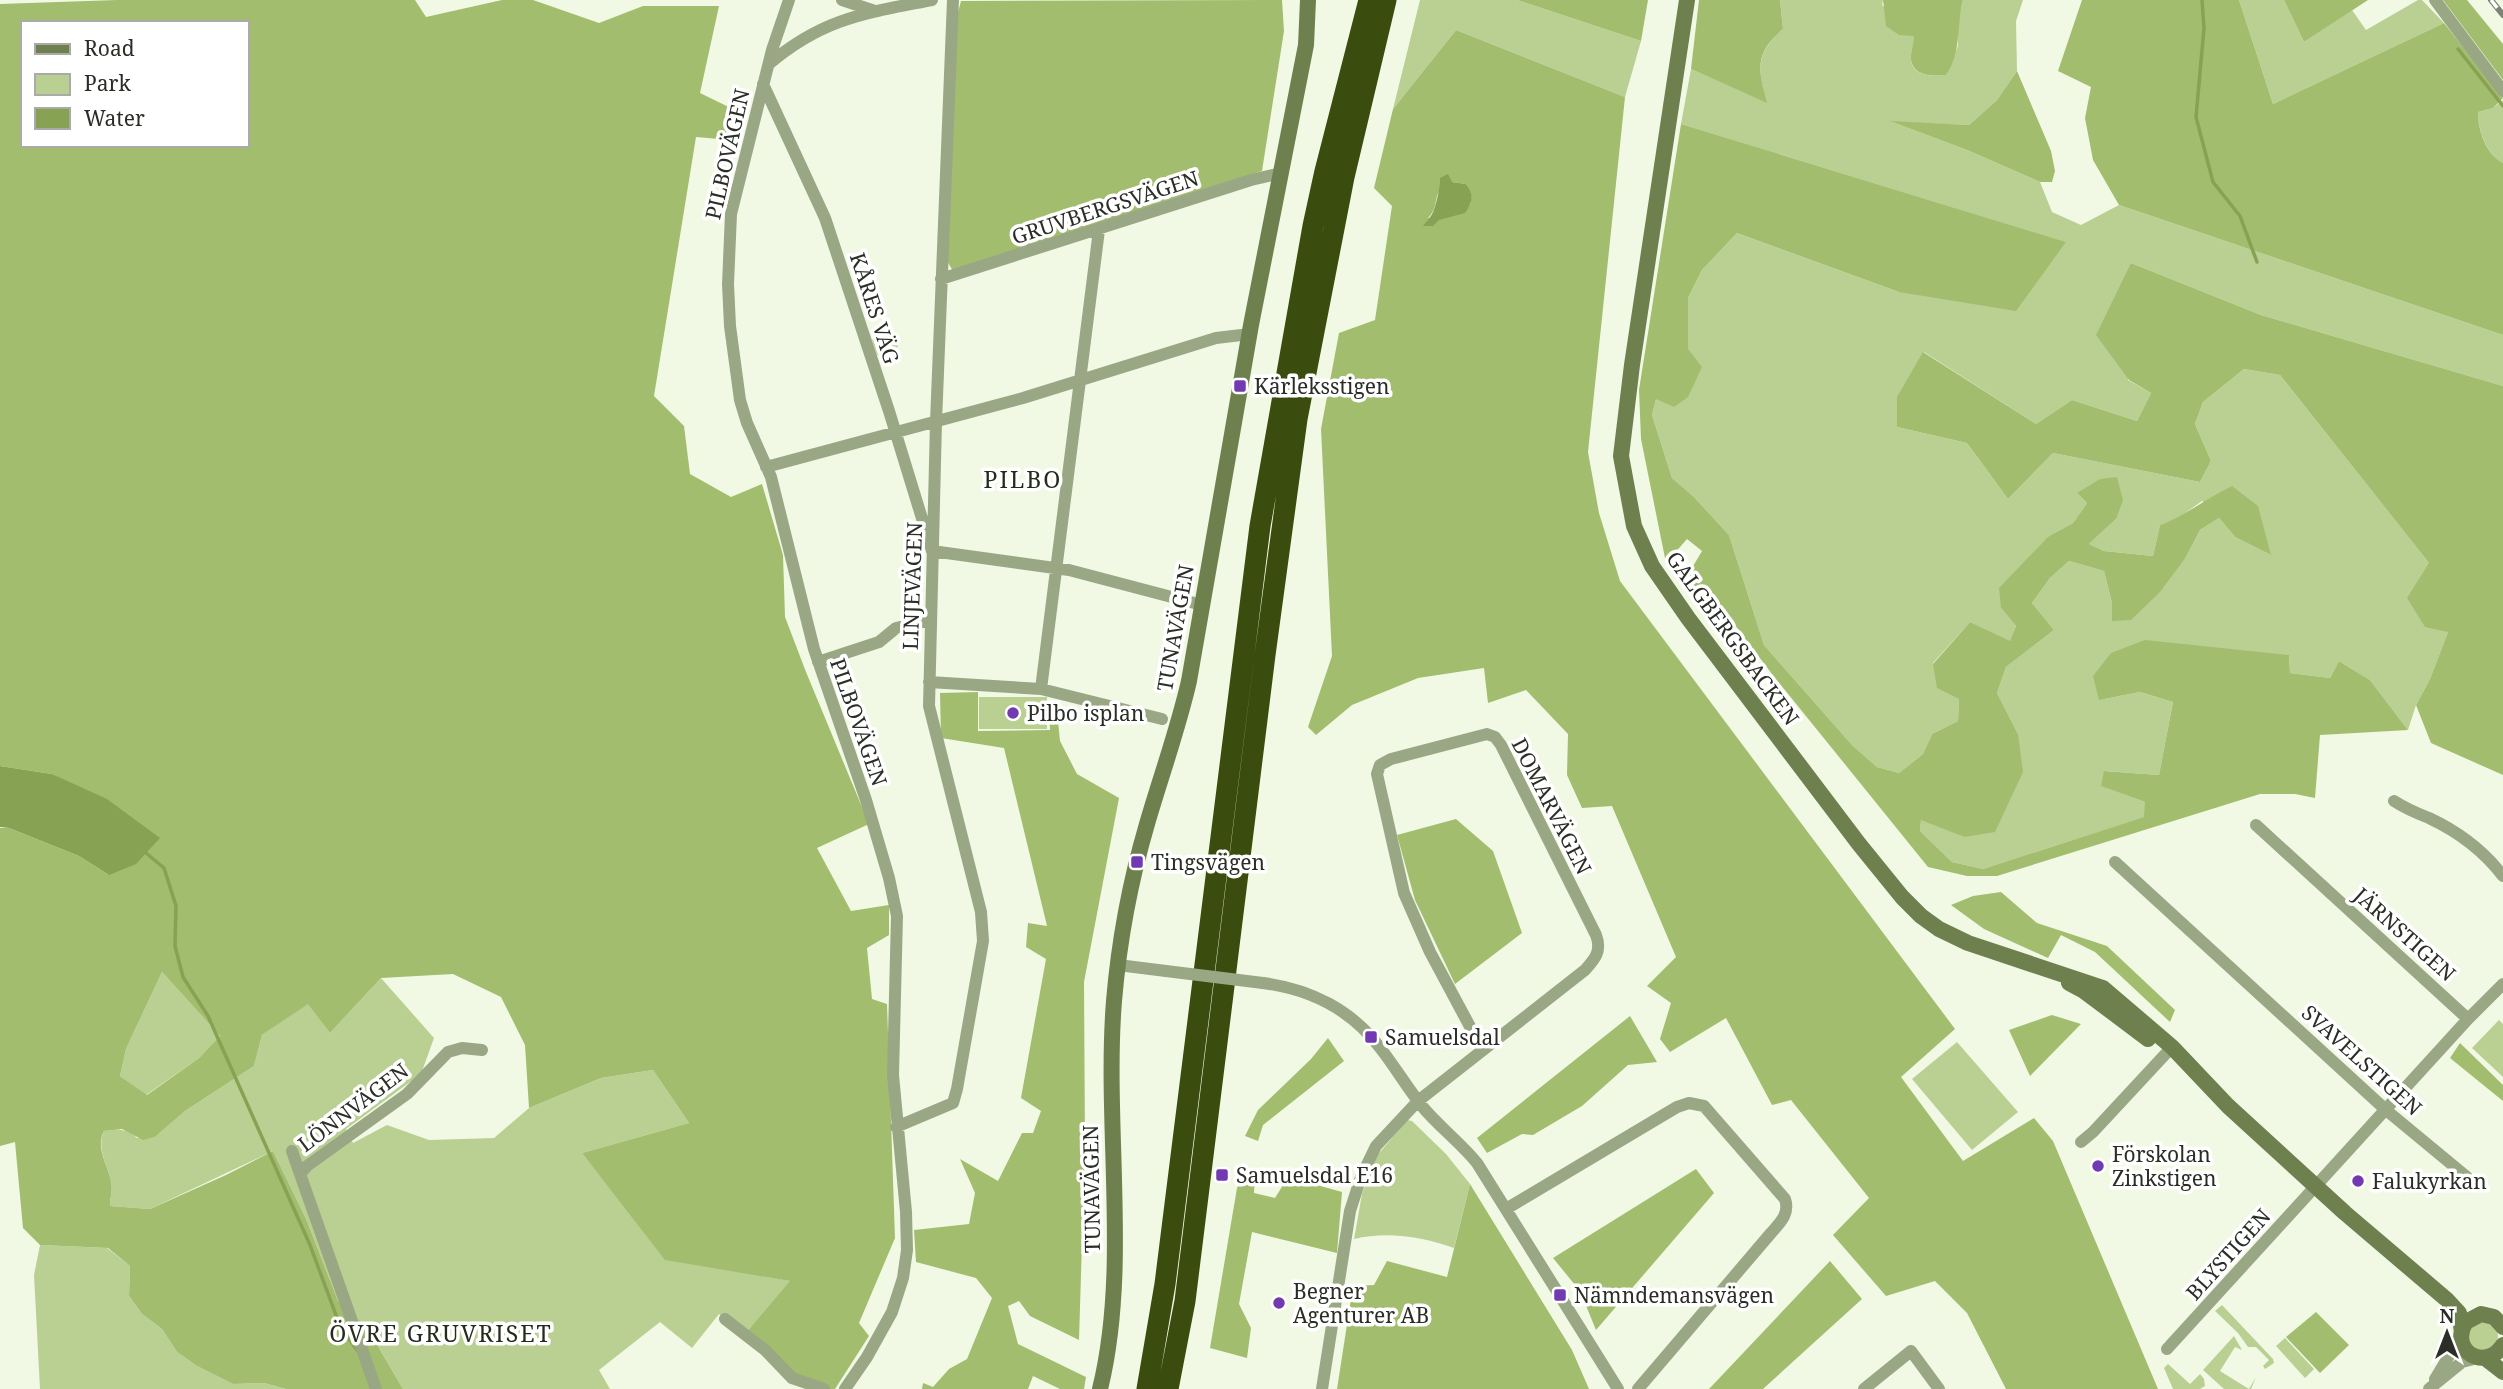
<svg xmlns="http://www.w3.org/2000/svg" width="2503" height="1389" font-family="'Noto Serif',serif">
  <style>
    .green { fill: #bad093 }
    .forest { fill: #a2bd6e; fill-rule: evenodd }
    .water { fill: #88a254 }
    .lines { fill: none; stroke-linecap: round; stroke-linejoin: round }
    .stream { stroke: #88a254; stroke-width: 3.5 }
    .street { stroke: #9aa785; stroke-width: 12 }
    .secondary { stroke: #6f804f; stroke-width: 16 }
    .highway { stroke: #3a4c0e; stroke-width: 21 }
    .rail-casing { stroke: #7e8376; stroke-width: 6 }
    .rail { stroke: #fff; stroke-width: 3.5; stroke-dasharray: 10; stroke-linecap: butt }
    .street-bridge { stroke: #9aa785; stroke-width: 12 }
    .poi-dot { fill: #713ab1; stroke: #fff; stroke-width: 2.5 }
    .labels { text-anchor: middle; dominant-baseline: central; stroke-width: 7; stroke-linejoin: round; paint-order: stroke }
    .street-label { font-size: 21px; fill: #2b2e26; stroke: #fff }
    .poi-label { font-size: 21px; fill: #2b2e26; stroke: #fff; text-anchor: start }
    .neighbourhood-label { font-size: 23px; letter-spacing: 2px; fill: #262c1c; stroke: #fff }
  </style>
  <rect width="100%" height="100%" fill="#f1f9e5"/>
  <path class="green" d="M1420,0H1517L1641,41L1625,97L1456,30L1393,109Z
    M1780,0H1883L1882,5L1915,36C1914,43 1910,53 1911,60C1913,77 1933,76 1946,75L1958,46V23L1963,0H2023L2016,21L2017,71L1997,100L1969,125L1893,122L1967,150L2040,182L2052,212L2081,225L2119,205L2503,335V386L2261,315L2131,263L2128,380L2151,393L2137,421L2072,400L2036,424L1924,352L1897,427L1967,443L2008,499L2053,453L2200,482L2211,461L2195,424L2203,402L2244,369L2280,375L2429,563L2448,632L2430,679L2416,705L2408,730L2370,680L2339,661L2330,678L2290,673L2289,655L2099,700L2140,692L2173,702L2159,775L2105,771L2102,786L2145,802V817L1983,869L1952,862L1920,831L1921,819L1964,837L2018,734L1997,693L2006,667L2054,630L2032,603L2050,578L2069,561L2104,571L2112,603V620L2186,557L2200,530L2219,518L2235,537L2271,555L2202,501L2177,519L2160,525L2153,556L2104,551L2089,544L2116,519L2077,493L2087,503L2073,523L2049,536L2001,608L2016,626L2010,642L1970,622L1933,663L1959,699L1958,721L1932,734L1923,754L1899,773L1877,767L1852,745L1764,645L1729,535L1693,496L1672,478L1652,415L1656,399L1688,349V298L1702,270L1737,233L1899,292L2065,242L1681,124L1691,69L1766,102C1758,68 1755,54 1783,29Z
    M2239,0H2284L2304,42L2352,10L2366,30L2418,0H2422L2444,23L2273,104Z
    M2503,100V163C2486,154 2478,130 2478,112L2493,108Z
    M893,332L898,347L877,355L872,340Z
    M979,697H1047V729H979Z
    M162,972L220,1036L199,1058L146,1095L120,1076L126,1049Z
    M381,978L434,1038L421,1074L346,1129L353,1143L387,1125L429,1140L494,1138L529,1108L601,1078L653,1070L689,1123L582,1153L666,1259L791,1281L745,1334L719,1314L692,1348L660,1322L599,1370L610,1389H403L366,1326L338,1301L307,1221L273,1151L150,1209L110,1206C110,1198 113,1189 111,1182C108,1164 96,1150 104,1131C118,1129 127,1128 137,1138L155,1137L185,1111L254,1066L262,1035L308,1003L330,1033Z
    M2499,1020L2503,1024V1077L2472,1048Z
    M1957,1042L2018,1112L1972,1150L1912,1079Z
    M1407,1120L1412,1121L1446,1154L1470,1184L1454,1248C1422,1237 1388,1231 1354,1239L1362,1194L1375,1158Z
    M40,1245L107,1248L130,1266L129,1296L142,1314L162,1329L177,1352L197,1366L233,1384L264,1383L286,1389H40L34,1275Z
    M2222,1305L2273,1359L2274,1363L2265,1369L2263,1366L2269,1360L2256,1347H2248L2238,1333L2215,1311Z
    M2468 1336a15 15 0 1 1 30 0a15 15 0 1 1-30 0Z
    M2234,1336L2242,1350L2235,1347L2220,1371L2249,1389L2256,1377L2251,1389H2224L2203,1370Z
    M2285,1338L2314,1369L2305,1378L2276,1346Z
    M2168,1364L2190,1384L2200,1374L2204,1379L2205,1386L2200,1389H2173L2164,1368Z"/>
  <path class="forest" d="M117,0H415L426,17L502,0H533L599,23L643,6H719L700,93L741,113L731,140L696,137L654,396L684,426L690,474L731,497L762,484L783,555L785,617L806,672L869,824L817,848L851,911L889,905V935L867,948L872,999L887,1004L895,1238L859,1323L869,1336L835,1389H815L745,1334L790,1281L665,1260L582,1153L689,1123L653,1070L601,1078L529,1108L525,1045L501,997L453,974L381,978L330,1033L308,1004L262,1035L254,1066L185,1111L155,1137L143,1140L122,1129L104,1131C95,1149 108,1164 111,1182C113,1189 110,1198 110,1206L150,1209L226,1175L273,1151L307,1221L338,1301L366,1326L403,1389H286L264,1383L233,1384L197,1366L177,1352L162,1329L142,1314L129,1296L130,1266L108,1248L40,1245L23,1228L15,1142L0,1146V828H9L79,856L109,875L78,788L52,774L0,766V4ZM23,23H247V145H23ZM162,972L220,1036L199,1058L147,1095L120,1076L126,1049Z
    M1282,0L1284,31L1262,171L953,271L947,261L956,20L961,1Z
    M1517,0H1648L1641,41Z
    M1699,0H1780L1783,29C1754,54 1758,69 1767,103L1691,69Z
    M1883,0H1963C1956,27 1962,52 1946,75C1933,76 1914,77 1911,60C1910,53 1914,43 1914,36L1899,35L1886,26Z
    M2082,0H2239L2273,104L2444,23L2503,98L2493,108L2478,112C2478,131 2486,154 2503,163V335L2119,205L2093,160L2085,118L2091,87L2058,71Z
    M2284,0H2368L2304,42Z
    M2443,0H2467L2503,44V80Z
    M1456,30L1625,97L1588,452L1599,513L1620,581L1955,1029L1901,1077L1963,1161L2034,1118L2053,1141L2158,1389H2006L1967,1313L1935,1281L1886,1296L1833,1235L1869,1198L1791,1100L1772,1105L1726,1018L1670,1052L1660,1039L1671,1003L1647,986L1676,957L1612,806L1582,808L1567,775L1568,734L1526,690L1488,703L1484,668L1418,678L1352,705L1316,735L1308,727L1332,656L1321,429L1339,333L1375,320L1392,206L1374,188L1393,109ZM1452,182L1466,184C1472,192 1472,196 1470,205C1456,213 1445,222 1428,218C1442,204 1429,191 1452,182Z
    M2017,71L2051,151L2055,171L2052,182H2040L1967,150L1890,121L1969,125L1997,100Z
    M1681,124L2066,242L2016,311L1899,292L1737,233L1702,270L1688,298V349L1702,367L1688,397L1674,407L1656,399L1652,415L1672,478L1693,496L1729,535L1764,645L1852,745L1877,767L1899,773L1923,754L1932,734L1958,721L1959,699L1937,688L1933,664L1970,622L2010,641L2016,626L2001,608L1999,588L2049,536L2073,523L2087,503L2077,493L2100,479L2117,477L2123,500L2116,519L2089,544L2104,551L2153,556L2160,525C2185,516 2207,498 2232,486L2258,506L2271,555L2235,537L2219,518L2200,530L2186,557L2160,592L2131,620L2112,621V603L2104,571L2069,561L2050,578L2032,603L2054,630L2006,667L1997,693L2018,734L2023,772L1995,832L1964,837L1921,820L1920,831L1952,862L1983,869L2144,817L2145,802L2101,786L2104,771L2159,775L2173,702L2140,692L2099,700L2093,676L2111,653L2145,640L2289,655L2290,673L2330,678L2339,661L2370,680L2408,730L2320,735L2315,798L2295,794H2260L1997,876H1967L1928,867L1772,674L1735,625L1707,620L1686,578L1702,551L1687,539L1666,563L1641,439L1639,390Z
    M2131,263L2261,315L2503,386V775L2431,743L2416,705L2430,679L2448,632L2425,627L2407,598L2429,563L2280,375L2244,369L2203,402L2195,424L2211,461L2200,482L2053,453L2008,499L1967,443L1897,427V397L1923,352L2036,424L2072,400L2137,421L2151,393L2129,380L2096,335Z
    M978,692V731L1050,730L1049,701H1056L1060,741L1077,774L1119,798L1084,982L1085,1144L1079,1340L1030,1316L1019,1301L1008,1306L1018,1344L1086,1377L1084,1389H1060L1033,1376L1028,1389H922L923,1383L933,1387L949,1369L967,1359L992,1298L976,1278L916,1262L914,1230L969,1224L975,1193L960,1159L998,1181L1022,1133H1033L1041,1111L1021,1098L1046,959L1026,947L1028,923L1047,926L1004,748L941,738L940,693Z
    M1456,819L1493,851L1522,933L1455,984L1415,900L1397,835Z
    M2001,892L2037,923L2107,946L2175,1010L2170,1022L2095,952L2061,935L2048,958L1984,929L1951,905L1973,896Z
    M2052,1015L2081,1024L2030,1076L2009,1030Z
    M1630,1016L1657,1062L1628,1065L1582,1106L1533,1135L1522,1134L1487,1153L1477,1138Z
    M1328,1038L1344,1061L1263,1125L1258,1141L1245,1136L1258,1110L1311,1059Z
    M2460,1043L2503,1085V1101L2450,1058Z
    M1696,1169L1714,1193L1596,1330L1580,1291L1553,1258Z
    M1248,1172L1255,1174L1254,1193L1275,1198L1288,1177L1342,1192L1337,1253L1252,1232L1239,1304L1251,1328L1247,1358L1210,1348L1237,1188Z
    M1470,1184L1572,1350L1589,1389H1337L1353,1286L1374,1285L1387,1261L1447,1277Z
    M1830,1261L1862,1299L1763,1389H1709Z
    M2316,1312L2349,1345L2320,1373L2286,1337Z"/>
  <path class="water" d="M1448,174L1452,182L1466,184C1475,195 1472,203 1465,213L1439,220L1433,226H1423C1426,222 1431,217 1433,212C1436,206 1441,184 1440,178Z
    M0,766L52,774L107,799L160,838L136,864L109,875L79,856L9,828L0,827Z"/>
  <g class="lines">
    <path class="stream" d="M2202,0L2204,28L2196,117L2213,182L2240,216L2257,262
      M2458,49L2503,106
      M146,853L164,868L176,906L175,946L183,977L208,1016L310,1245L340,1326L357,1350"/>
    <path class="street" d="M789,0L772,50L731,214L728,284L730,326L740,400L747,423L771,477L814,649L866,800L889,878L897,916L893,1075L906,1212L907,1250L903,1278L892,1312L867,1357L845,1389
      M842,0L875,11
      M2435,0L2503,91
      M769,64C823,18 866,13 932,0
      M763,84L825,218L889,411L932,551L1069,570L1202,605
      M941,279L1251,180L1281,173
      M766,467L1023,398L1216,338L1250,334
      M818,662L879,642L896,628L930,620
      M929,682L1041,689L1162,719
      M1041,689L1099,230
      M2394,801C2405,808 2416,813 2429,818C2459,832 2483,850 2503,876
      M2256,825L2468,1019
      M2115,862L2386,1110L2467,1177
      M1118,965L1166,971
      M1263,983C1310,989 1352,1010 1381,1049C1395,1067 1407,1087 1421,1105C1438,1126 1460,1142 1477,1163L1618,1389
      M896,1127L953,1103L957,1089L983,941L981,912L929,706L936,422L953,0
      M2081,1142L2093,1132L2172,1047
      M292,1151L300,1174
      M1506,1209L1677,1107L1689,1103L1704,1106L1785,1199C1790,1214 1780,1223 1771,1233L1638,1389
      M725,1319L765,1350L792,1378L824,1389
      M2167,1349L2468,1019L2503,984
      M2435,1379L2452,1351L2462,1341
      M376,1389L300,1174L307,1166L407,1094L448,1052L462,1048L482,1050
      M1322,1389L1350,1211L1361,1177L1376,1146L1418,1101L1585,970C1595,959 1602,951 1596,935L1501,745L1495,737L1487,734L1391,759L1380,765L1377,774L1404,893L1430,952L1482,1049
      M1864,1389L1911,1351L1939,1389
      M2429,1389L2462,1362L2478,1358"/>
    <path class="secondary" d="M1687,0L1632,365L1621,456L1634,526L1652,566L1688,618L1859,844L1902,897L1921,916L1939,929L1968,943L2103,988L2172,1047L2228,1106L2345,1213L2446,1299L2459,1313L2462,1332
      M2069,983L2084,991L2148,1039
      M2503,1327L2494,1317L2481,1314L2466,1322C2448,1350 2485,1373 2503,1345
      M2485,1358L2503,1372
      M1100,1389C1130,1267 1104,1127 1114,1001C1119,941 1130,882 1147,824C1161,776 1178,729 1189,681L1251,325L1306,45L1308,0"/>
    <path class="highway" d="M1147,1389L1165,1284L1260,526L1313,226L1325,171L1369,0
      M1168,1389L1185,1301L1265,655L1297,419L1344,177L1386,0"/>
    <defs>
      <path id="rail" d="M2491,0L2503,15"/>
    </defs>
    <use href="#rail" class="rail-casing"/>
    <use href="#rail" class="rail"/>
    <path class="street-bridge" d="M1166,971L1263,983"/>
  </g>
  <g class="poi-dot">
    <rect x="1233" y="379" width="14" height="14" rx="3.5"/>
    <circle cx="1013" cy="713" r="7"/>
    <rect x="1130" y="855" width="14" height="14" rx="3.5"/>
    <rect x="1364" y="1030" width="14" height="14" rx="3.5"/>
    <circle cx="2098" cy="1166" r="7"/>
    <rect x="1215" y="1168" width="14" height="14" rx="3.5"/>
    <circle cx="2358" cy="1181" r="7"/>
    <rect x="1553" y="1288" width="14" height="14" rx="3.5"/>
    <circle cx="1279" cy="1303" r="7"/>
  </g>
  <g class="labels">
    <g class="street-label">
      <text transform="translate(727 154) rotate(-77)">PILBOVÄGEN</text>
      <text transform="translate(1105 207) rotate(-18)">GRUVBERGSVÄGEN</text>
      <text transform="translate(875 308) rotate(72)">KÅRES VÄG</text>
      <text transform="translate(912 586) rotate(-88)">LINJEVÄGEN</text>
      <text transform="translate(1175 628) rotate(-80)">TUNAVÄGEN</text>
      <text transform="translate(1733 638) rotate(54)">GALGBERGSBACKEN</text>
      <text transform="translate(859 722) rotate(71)">PILBOVÄGEN</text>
      <text transform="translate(1552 806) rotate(63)">DOMARVÄGEN</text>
      <text transform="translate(2405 934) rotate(42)">JÄRNSTIGEN</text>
      <text transform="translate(2362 1060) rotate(42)">SVAVELSTIGEN</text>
      <text transform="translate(353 1107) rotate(-37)">LÖNNVÄGEN</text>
      <text transform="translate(1091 1189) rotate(-91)">TUNAVÄGEN</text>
      <text transform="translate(2228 1254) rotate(-48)">BLYSTIGEN</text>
    </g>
    <g class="poi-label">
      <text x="1254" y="386">Kärleksstigen</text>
      <text x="1027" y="713">Pilbo isplan</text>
      <text x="1151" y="862">Tingsvägen</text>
      <text x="1385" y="1037">Samuelsdal</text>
      <text x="2112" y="1154">Förskolan<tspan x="2112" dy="24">Zinkstigen</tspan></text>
      <text x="1236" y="1175">Samuelsdal E16</text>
      <text x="2372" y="1181">Falukyrkan</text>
      <text x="1293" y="1291">Begner<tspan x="1293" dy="24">Agenturer AB</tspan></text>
      <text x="1574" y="1295">Nämndemansvägen</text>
    </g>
    <g class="neighbourhood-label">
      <text x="1023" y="479">PILBO</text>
      <text x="441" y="1333">ÖVRE GRUVRISET</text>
    </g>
  </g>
  <rect x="21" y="21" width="228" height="126" fill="#ffffff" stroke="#aaaba8" stroke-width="2"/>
  <rect x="35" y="44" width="35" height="10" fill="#6f804f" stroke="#aaaba8" stroke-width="2"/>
  <text x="84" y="56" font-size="21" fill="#2b2e26">Road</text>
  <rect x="35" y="74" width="35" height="21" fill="#bad093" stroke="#aaaba8" stroke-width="2"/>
  <text x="84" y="91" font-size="21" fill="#2b2e26">Park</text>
  <rect x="35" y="108" width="35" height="21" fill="#88a254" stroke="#aaaba8" stroke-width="2"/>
  <text x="84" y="126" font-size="21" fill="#2b2e26">Water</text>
  <g transform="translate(2447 1333)" stroke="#ffffff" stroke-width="5" paint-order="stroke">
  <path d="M0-5L12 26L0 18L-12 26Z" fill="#2b2e26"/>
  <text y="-10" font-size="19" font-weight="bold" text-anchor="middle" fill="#2b2e26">N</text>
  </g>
</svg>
